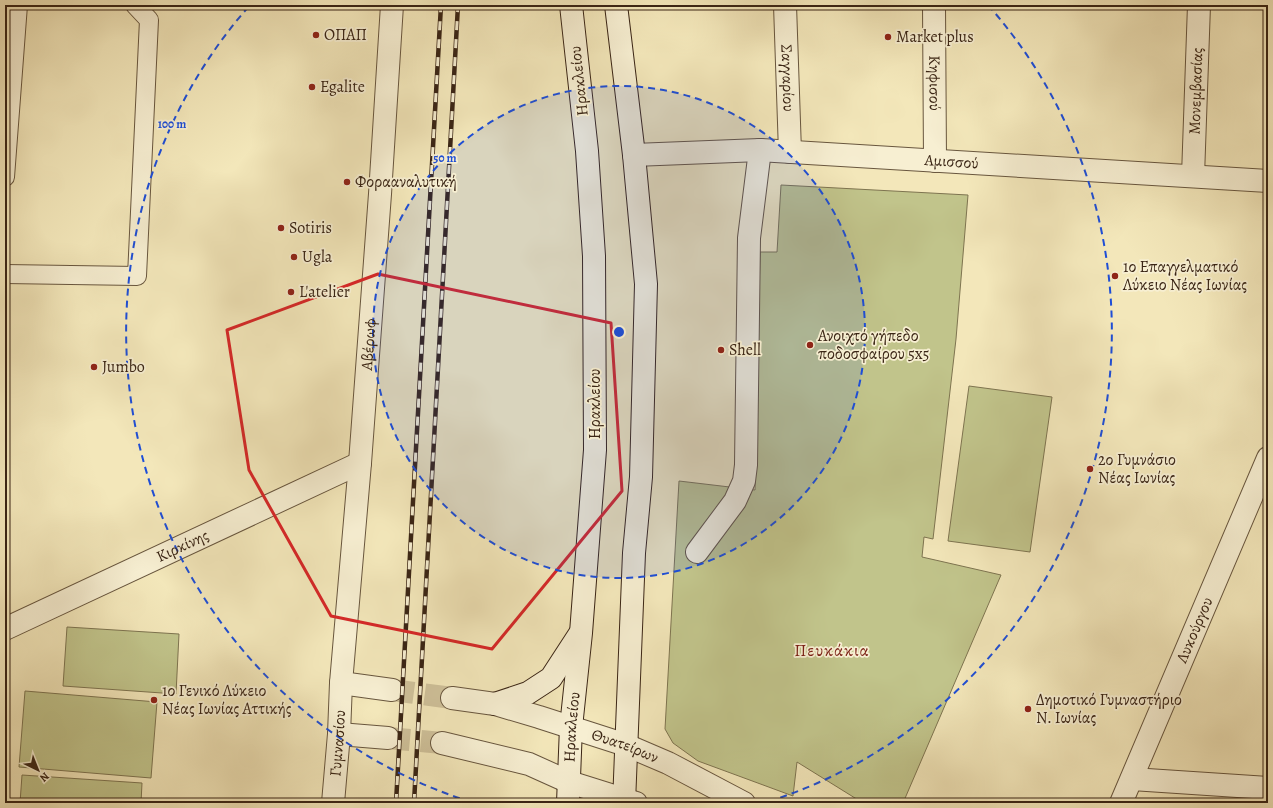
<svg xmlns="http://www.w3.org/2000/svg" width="1273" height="808" font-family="Alegreya,serif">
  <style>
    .green { fill: #c1c48b; stroke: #7e7450 }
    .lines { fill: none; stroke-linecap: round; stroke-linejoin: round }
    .minor-tunnel { stroke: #cec099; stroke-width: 22; stroke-dasharray: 22 11; stroke-linecap: butt }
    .service-casing { stroke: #68563e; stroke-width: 20 }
    .pedestrian-casing { stroke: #68563e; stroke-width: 24 }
    .minor-casing { stroke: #68563e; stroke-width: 24 }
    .tertiary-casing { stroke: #68563e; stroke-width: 24 }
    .secondary-casing { stroke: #3a2515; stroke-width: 24 }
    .service { stroke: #f7efd2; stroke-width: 18 }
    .pedestrian { stroke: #f7efd2; stroke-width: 22 }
    .minor { stroke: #f7efd2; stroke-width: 22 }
    .tertiary { stroke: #f7efd2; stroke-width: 22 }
    .secondary { stroke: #f7efd2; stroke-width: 22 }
    .rail-casing { stroke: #3a2515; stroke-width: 4.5 }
    .rail { stroke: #f7efd2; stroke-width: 3; stroke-dasharray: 9; stroke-linecap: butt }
    .marked { fill: none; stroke: #d62828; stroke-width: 3; stroke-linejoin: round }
    .ring { fill: none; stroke: #1d4ed8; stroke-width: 2; stroke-dasharray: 7 5 }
    .poi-dot { fill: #8f2418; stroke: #f7efd2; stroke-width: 1.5 }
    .labels { text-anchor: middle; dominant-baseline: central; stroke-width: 3.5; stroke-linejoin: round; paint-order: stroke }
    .poi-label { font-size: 16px; fill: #3a2515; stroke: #f7efd2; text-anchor: start }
    .street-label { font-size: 16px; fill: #3a2515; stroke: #f7efd2 }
    .neighbourhood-label { font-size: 17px; letter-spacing: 1px; fill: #7a1f14; stroke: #f7efd2 }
    .centre { fill: #1d4ed8; stroke: #f7efd2; stroke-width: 2 }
    .ring-label { font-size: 12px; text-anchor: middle; font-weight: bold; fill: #1d4ed8; stroke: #f7efd2; stroke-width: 3.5; stroke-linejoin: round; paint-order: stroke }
  </style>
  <rect width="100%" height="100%" fill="#f3e7ba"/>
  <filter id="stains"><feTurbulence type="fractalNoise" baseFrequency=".005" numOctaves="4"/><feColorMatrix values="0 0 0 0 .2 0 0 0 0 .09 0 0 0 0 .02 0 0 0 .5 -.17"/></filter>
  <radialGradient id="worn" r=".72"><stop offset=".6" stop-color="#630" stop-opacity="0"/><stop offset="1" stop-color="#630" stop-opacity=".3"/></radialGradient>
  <path class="green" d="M781,185L968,195L956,339L933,539L924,537L922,557L1001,575L903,803H863L797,762L793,796L698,761L673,743L665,729L679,481L755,490L760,252H777Z
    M969,386L1052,397L1030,552L948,541Z
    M67,627L179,634L176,694L63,686Z
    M25,691L157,702L151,778L19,767Z
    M22,775L142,783L141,803H20Z"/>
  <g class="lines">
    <path class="minor-tunnel" d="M392,690L452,698
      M388,738L442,743"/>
    <defs>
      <path id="service" d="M5,177L18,5
        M5,274L137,276L149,20L135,5"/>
      <g id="pedestrian">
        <path id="s1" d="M5,629L360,463"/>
      </g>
      <g id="minor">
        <path id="s2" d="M785,5L790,152"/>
        <path id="s3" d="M934,5L935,161"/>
        <path id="s4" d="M634,155L760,150L1268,181"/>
        <path id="s5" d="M1193,176L1199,5"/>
        <path d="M697,552L735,501L744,481L746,465L749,238L760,150"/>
        <path d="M341,683L392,690"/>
        <path id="s6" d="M452,698L495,704L539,717L626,745L668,763L744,803"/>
        <path d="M339,734L388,738"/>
        <path d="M442,743L529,764L569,782L636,803"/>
        <path d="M1132,779L1268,788"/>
        <path id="s7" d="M1121,803L1268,458"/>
      </g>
      <g id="tertiary">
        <path id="s8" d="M333,803L339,734L341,683L360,463L380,194L392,5"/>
      </g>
      <g id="secondary">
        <path d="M616,5L634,155L646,284L641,477L634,553L624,803"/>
        <path d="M495,704L528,693L551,678L579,635"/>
        <path id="s9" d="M568,803L571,727L581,633L595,450L594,256L587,151L571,5"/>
      </g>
    </defs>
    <use href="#service" class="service-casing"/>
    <use href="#pedestrian" class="pedestrian-casing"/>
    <use href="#minor" class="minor-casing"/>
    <use href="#tertiary" class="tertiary-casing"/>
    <use href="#secondary" class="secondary-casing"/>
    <use href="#service" class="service"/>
    <use href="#pedestrian" class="pedestrian"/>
    <use href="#minor" class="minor"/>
    <use href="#tertiary" class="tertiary"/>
    <use href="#secondary" class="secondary"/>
    <defs>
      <path id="rail" d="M396,803L441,5
        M414,803L458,5"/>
    </defs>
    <use href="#rail" class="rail-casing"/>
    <use href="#rail" class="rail"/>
  </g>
  <path class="marked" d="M378,274L611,323L622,491L492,649L331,616L249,470L227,330Z"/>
  <circle cx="619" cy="332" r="246" fill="#1d4ed8" fill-opacity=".12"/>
  <g class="ring">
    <circle cx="619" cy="332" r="246"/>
    <path d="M471 802A493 493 0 0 1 250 5M988 5A493 493 0 0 1 767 802"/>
  </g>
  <g class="poi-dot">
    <circle cx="316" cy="35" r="4"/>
    <circle cx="888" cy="37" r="4"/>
    <circle cx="312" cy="87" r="4"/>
    <circle cx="347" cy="182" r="4"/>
    <circle cx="281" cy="228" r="4"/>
    <circle cx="294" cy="257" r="4"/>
    <circle cx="1115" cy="276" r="4"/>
    <circle cx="291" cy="292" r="4"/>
    <circle cx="810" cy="345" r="4"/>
    <circle cx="721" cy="350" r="4"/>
    <circle cx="94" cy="367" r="4"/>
    <circle cx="1090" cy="469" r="4"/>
    <circle cx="154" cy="700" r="4"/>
    <circle cx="1028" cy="709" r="4"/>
  </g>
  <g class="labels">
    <g class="poi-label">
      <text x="324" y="35">ΟΠΑΠ</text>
      <text x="896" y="37">Market plus</text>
      <text x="320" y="87">Egalite</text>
      <text x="355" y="182">Φορααναλυτική</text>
      <text x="289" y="228">Sotiris</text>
      <text x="302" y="257">Ugla</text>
      <text x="1123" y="267">1ο Επαγγελματικό<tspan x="1123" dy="18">Λύκειο Νέας Ιωνίας</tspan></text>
      <text x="299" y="292">L'atelier</text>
      <text x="818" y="336">Ανοιχτό γήπεδο<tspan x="818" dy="18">ποδοσφαίρου 5x5</tspan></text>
      <text x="729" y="350">Shell</text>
      <text x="102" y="367">Jumbo</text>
      <text x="1098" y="460">2ο Γυμνάσιο<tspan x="1098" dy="18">Νέας Ιωνίας</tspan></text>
      <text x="162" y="691">1ο Γενικό Λύκειο<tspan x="162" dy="18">Νέας Ιωνίας Αττικής</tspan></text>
      <text x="1036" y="700">Δημοτικό Γυμναστήριο<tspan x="1036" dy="18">Ν. Ιωνίας</tspan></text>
    </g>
    <g class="street-label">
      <text stroke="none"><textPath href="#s2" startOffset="73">Σαγγαρίου</textPath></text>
      <text transform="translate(579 81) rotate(-96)">Ηρακλείου</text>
      <text stroke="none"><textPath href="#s3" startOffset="78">Κηφισού</textPath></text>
      <text stroke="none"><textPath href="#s5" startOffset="85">Μονεμβασίας</textPath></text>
      <text stroke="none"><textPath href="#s4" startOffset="318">Αμισσού</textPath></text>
      <text stroke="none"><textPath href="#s8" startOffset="460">Αβέρωφ</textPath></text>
      <text transform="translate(595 404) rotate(-90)">Ηρακλείου</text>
      <text stroke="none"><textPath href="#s1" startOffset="196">Κιρκίνης</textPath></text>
      <text stroke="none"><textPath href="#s7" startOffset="188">Λυκούργου</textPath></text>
      <text stroke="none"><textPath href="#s9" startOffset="76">Ηρακλείου</textPath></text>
      <text stroke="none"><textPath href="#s8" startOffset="60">Γυμνασίου</textPath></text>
      <text stroke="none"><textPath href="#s6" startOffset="180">Θυατείρων</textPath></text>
    </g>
    <g class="neighbourhood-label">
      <text x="832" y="650">Πευκάκια</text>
    </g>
  </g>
  <circle cx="619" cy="332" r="6" class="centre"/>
  <g class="ring-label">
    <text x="172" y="128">100 m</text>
    <text x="445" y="162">50 m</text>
  </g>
  <rect width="1273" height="808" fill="none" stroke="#f3e7ba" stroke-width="20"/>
  <rect x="6" y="6" width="1261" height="796" fill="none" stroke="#3a2515" stroke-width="2"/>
  <rect x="10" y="10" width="1253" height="788" fill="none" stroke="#3a2515"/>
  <g transform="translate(38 770) rotate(137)" stroke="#f7efd2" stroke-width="3" paint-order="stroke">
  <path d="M0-3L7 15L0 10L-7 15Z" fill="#3a2515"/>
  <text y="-6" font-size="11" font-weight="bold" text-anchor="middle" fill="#3a2515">N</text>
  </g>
  <rect width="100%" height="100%" filter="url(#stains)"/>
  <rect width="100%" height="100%" fill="url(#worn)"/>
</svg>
